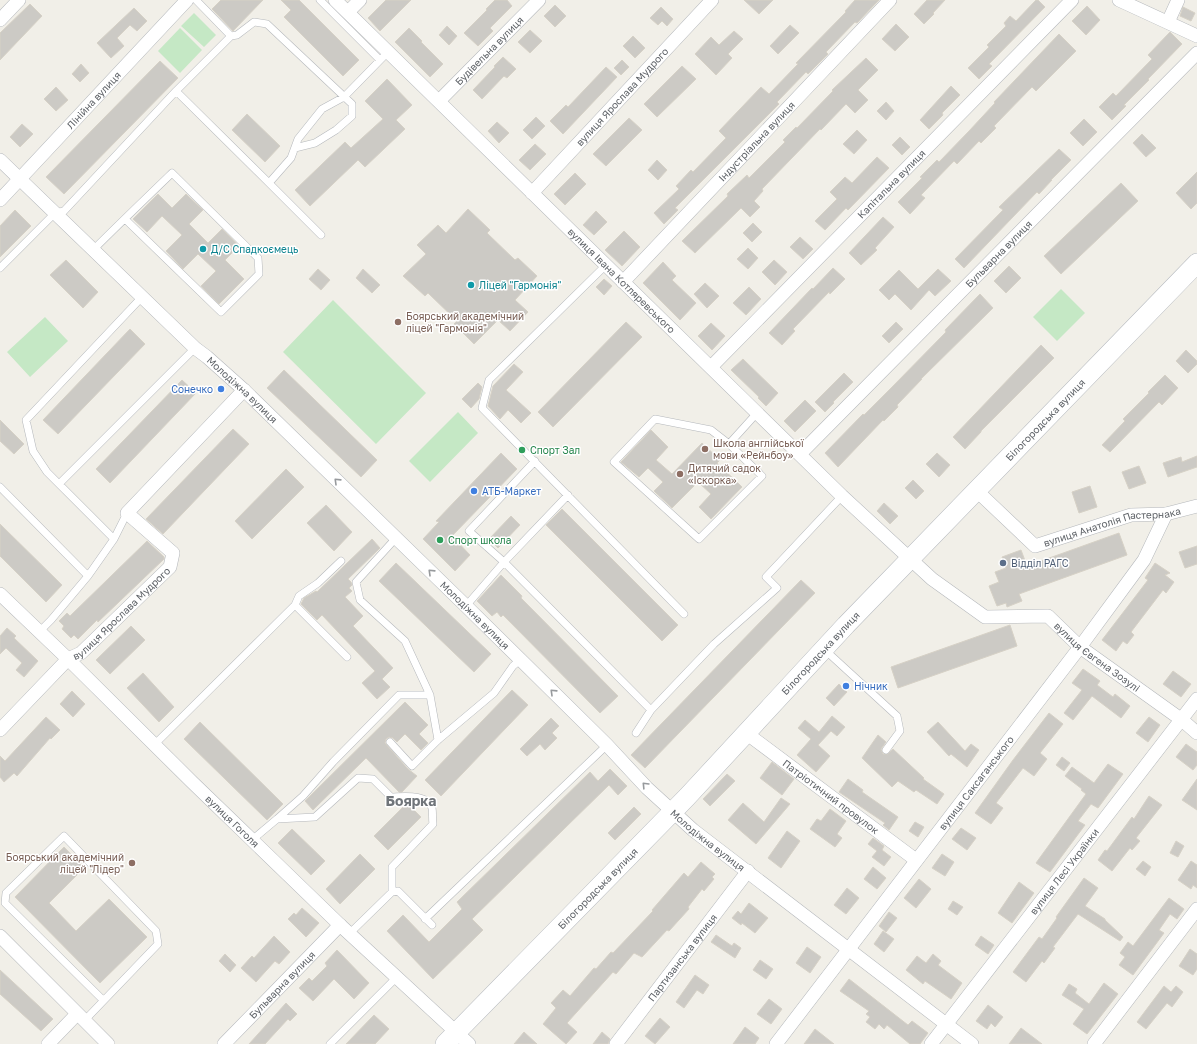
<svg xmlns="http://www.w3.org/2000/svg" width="1197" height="1044" font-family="'Golos Text',sans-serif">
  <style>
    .green { fill: #c5e8c5 }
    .building { fill: #cccac5; stroke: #d6d1c6 }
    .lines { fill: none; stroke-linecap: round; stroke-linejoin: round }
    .lane-casing { stroke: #b5b8bc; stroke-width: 8 }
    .street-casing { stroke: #b5b8bc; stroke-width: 14 }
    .secondary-casing { stroke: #b6babf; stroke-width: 20 }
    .lane { stroke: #fff; stroke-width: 7 }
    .street { stroke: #fff; stroke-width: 13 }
    .secondary { stroke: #fff; stroke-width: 19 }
    .oneway { stroke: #979a9d }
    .culture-dot { fill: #0f9aa8; stroke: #fff; stroke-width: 1.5 }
    .education-dot { fill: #8d6e63; stroke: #fff; stroke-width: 1.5 }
    .shop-dot { fill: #3f7fe0; stroke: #fff; stroke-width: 1.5 }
    .leisure-dot { fill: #2e9e5b; stroke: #fff; stroke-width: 1.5 }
    .service-dot { fill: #5c6f8a; stroke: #fff; stroke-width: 1.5 }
    .labels { text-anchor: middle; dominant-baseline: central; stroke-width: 3; stroke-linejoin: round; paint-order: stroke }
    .street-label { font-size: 10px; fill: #5f6368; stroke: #fff }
    .culture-label { font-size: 10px; fill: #0d838f; stroke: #fff; text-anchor: start }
    .education-label { font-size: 10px; fill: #785e54; stroke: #fff; text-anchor: start }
    .shop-label { font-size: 10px; fill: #366cbe; stroke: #fff; text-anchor: start }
    .leisure-label { font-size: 10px; fill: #27864d; stroke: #fff; text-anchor: start }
    .service-label { font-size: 10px; fill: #4e5e75; stroke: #fff; text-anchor: start }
    .district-label { font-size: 14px; font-weight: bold; fill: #70757a; stroke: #fff }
  </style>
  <rect width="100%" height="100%" fill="#f1efe8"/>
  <path class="green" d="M194,13L216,35L204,47L181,26Z
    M180,28L202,50L180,73L158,51Z
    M1061,289L1085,313L1057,341L1033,317Z
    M333,300L426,393L376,444L283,352Z
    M45,317L68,341L30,377L7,352Z
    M458,412L478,433L430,482L409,461Z"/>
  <path class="building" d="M221,0H263L233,31L212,9Z
    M281,0H299L359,60L343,76L284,17L291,10Z
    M386,0H411L380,31L368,18Z
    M495,0H507L512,6L490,28L493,31L478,46L464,33L487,10L486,9Z
    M744,0H773L759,14Z
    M855,0H879L857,23L855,22L826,52L828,54L808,74L806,72L777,102L779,104L675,208L678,210L664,224L654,213L679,189L676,186L691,170L693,172L726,138L719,131L761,87L769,94L798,64L796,63L846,12L845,11Z
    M927,0H945L933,13L934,14L924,24L914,14Z
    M1036,0H1038L1045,7L989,64L992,66L979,79L968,68L989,47L987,45L1006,26L1004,23L1010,16L1016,21Z
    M30,4L42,16L0,60V33Z
    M555,5L566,16L555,27L544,16Z
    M1087,6L1100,20L1086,35L1072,21Z
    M661,7L673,19L667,26L662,21L658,25L650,18Z
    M1183,7L1195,13L1191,21L1180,16Z
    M134,8L147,21L137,31L130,25L117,38L124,46L111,58L97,43Z
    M896,24L909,37L895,51L882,39Z
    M790,25L799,33L778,54L770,46Z
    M447,26L457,36L449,45L439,35Z
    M409,28L422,41L421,42L443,64L430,77L395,42Z
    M530,30L542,41L530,53L518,42Z
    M734,31L743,39L728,54L732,58L716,75L695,54L711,37L719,45Z
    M1170,32L1182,44L1148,79L1149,80L1124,105L1126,106L1112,120L1099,107L1113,93L1116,96L1152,59L1148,55Z
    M1059,34L1076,51L1036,91L1032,87L994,126L996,128L981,143L979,141L957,164L954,161L921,195L925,198L910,214L898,202L922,178L920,177L937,160L939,162L969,131L995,103L994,102Z
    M633,36L645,48L635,58L623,46Z
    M503,57L516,69L507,78L504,76L482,99L473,90L495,67L494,66Z
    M866,58L878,70L858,90L868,100L855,113L846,104L821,130L820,129L762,189L763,191L754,201L760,207L750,217L741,208L695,253L682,241L728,196L727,194L747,175L749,178L785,142L783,140L796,127L797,128L833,91L832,90Z
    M622,60L629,67L621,75L614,68Z
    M160,61L178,78L64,194L46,177Z
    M81,64L89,73L80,82L72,74Z
    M682,66L696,79L657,117L644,104Z
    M606,67L617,77L563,134L550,121L566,105L568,107Z
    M387,79L412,105L396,120L405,129L365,167L358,160L310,206L295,190L345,142L351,148L383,119L365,101Z
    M951,86L960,95L942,113L943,115L929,129L920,120Z
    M56,87L68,100L56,111L44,99Z
    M886,102L894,111L886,120L877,111Z
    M247,114L280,146L265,162L232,130Z
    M536,117L545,126L532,139L523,130Z
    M629,118L642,130L606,166L593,154Z
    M1084,119L1097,132L1083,146L1070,133Z
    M497,122L509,133L499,143L488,131Z
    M22,124L33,134L20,147L10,137Z
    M857,130L867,140L854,154L843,144Z
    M1142,134L1156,148L1146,157L1133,143Z
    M900,137L910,147L902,155L892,145Z
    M535,144L546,154L530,170L519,160Z
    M1059,149L1071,160L1051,180H1052L1039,194L1037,192L964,268L955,259L1003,210L999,207Z
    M877,157L889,168L848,210L846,208L825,230L815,221L837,199L830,192L845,177L852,183Z
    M657,160L667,170L658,180L648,170Z
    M1197,172V203L1191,209L1176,193Z
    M575,173L586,184L565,205L554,194Z
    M1121,183L1138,201L1061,274L1044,256Z
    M158,194L172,208L186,194L203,210L189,224L208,243L222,229L239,246L225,260L244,279L219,304L201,286L216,271L198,254L183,269L166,251L182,235L162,216L147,232L133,219Z
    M468,209L490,230L487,233L515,260L518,258L537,276L515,300L528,312L510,331L498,320L474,344L454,324L457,321L428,293L425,296L403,276L426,254L417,245L438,225L446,233Z
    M15,210L31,226L0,257V226Z
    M596,211L607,222L594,235L583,225Z
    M883,217L894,227L875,248L877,250L861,265L849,253Z
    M753,223L762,232L752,242L743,233Z
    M624,231L640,247L622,266L605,250Z
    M800,237L813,249L803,259L790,247Z
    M748,248L758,258L748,269L737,259Z
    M66,260L98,292L83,308L50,275Z
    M774,260L787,272L775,285L762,272Z
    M663,262L676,276L672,280L696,303L680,320L643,283Z
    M1009,266L1021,278L1006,293L994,281Z
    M833,268L845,279L830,294L829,292L793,329L795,331L782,345L769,333L812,288L813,289Z
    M318,269L330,280L321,290L309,279Z
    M363,269L380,285L372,293L356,278Z
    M938,269L951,281L935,296L929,290L911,310L895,294L889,300L879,290L899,270L918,289Z
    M604,279L612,286L604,295L596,287Z
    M705,283L719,296L707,308L694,294Z
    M749,287L761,299L746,315L733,303Z
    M980,294L993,308L921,379H922L897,405L898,407L884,421L883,420L838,467L825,453L863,414L864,415L893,386L946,332L945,330Z
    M626,322L642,337L553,427L538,412Z
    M896,322L903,329L889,343L882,336Z
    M711,323L725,336L712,350L698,336Z
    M130,329L145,344L58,434L43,420Z
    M1041,345L1054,358L981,431V432L965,449L953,437Z
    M1186,350L1197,361V364L1188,373L1176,361Z
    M743,359L778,393L766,406L758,398L759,397L731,370Z
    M514,364L523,372L506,390L531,413L521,423L508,410L500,419L488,406L493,386Z
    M284,370L377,460L361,477L267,388Z
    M844,373L853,382L833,402L834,403L825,412L815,402Z
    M1165,375L1178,388L1162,405L1159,402L1110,452L1102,445L1125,421L1123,419L1149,393L1148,392Z
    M182,380L196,393L110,483L96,469Z
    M478,383L482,387L479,399L471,408L462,399Z
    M805,400L816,411L795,432L784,421Z
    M0,420L24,444L14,454L0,441Z
    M233,429L249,444L163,534L146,519Z
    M651,430L668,447L656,460L672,474L702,443L720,460L717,463L742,487L711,519L699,507L711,494L698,482L672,508L654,491L663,482L648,468L639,477L621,462Z
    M501,453L517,469L452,536L470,555L455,571L423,539L439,522L436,521Z
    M937,453L950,465L939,477L926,464Z
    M1197,456V467L1168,477L1163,463L1181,457L1182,462Z
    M1139,466L1146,483L1129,489L1122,472Z
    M286,469L304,487L252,539L235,521Z
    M913,480L924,491L916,499L905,488Z
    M1090,486L1097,507L1079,513L1072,492Z
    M884,503L898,516L890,524L877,511Z
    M326,505L352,532L334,551L307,523Z
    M562,509L678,625L662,641L546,525Z
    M511,516L520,525L498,548L489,539Z
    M0,524L62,585L46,602L0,556Z
    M1119,533L1127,555L1019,594L1022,601L1007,607L1006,603L997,606L989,586L999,582L995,572L1006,568L1002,557L1021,550L1027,566Z
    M372,539L380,548L348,579L351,582L352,585L349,588L352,591L345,597L363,616L353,626L393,668L382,679L390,687L377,699L362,683L375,671L322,615L317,620L301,604L304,598L316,591L317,592Z
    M147,541L164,557V559L98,622L97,620L78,639L74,635L71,638L62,629L64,626L59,621L67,613L70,616Z
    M1197,546V564L1185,568L1179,552Z
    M396,563L491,654L474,672L379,581Z
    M1155,563L1170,573L1165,575L1174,582L1166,593L1163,590L1131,632L1134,635L1127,644L1123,641L1116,651L1102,640L1148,580L1145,578Z
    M501,575L522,596L521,598L618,696L600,713L503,615L501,617L497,612L492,616L477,601Z
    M801,580L815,593L645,768L631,755Z
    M1010,625L1017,646L898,688L891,667Z
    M131,626L145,640L110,674L96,660Z
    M7,628L16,636L14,638L38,661L24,677L16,670L22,663L6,648L0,654V636Z
    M1083,669L1100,681L1097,685L1113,697L1115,694L1130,706L1121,718L1092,696L1073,720L1064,713L1082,690L1072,683Z
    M1173,671L1191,684L1181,697L1163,684Z
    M143,673L174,707L159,722L127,688Z
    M839,684L847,692L834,706L826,698Z
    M512,690L528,705L441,796L425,780Z
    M72,691L85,704L73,717L60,704Z
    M405,702L428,725L419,734L428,743L421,750L405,734L397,742L393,738L389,737L386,739L385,743L408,769L417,776L402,792H399L366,758L313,810L305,801Z
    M1049,713L1063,724L1040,753L1047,759L1034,776L1023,768L996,803L1003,808L991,824L975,813L1013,760Z
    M832,716L845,727L837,736L831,731L818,745L830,756L816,772L797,755L811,739L798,728L805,720L819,732Z
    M46,717L60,730L51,739L50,738L17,776L14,773L4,782L0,777V756L5,761Z
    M1149,717L1160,725L1148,742L1136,733Z
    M551,718L559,726L552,733L557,738L545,750L540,744L527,756L520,749Z
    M200,722L283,804L267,820L184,739Z
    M938,722L965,751L971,744L979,750L967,767L951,754L949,756L927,732Z
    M878,735L886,742L881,749L883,754H888L893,749L924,778L923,779L944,794L937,804L916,790L914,792L898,781L892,787L862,758Z
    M1186,744L1197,752V765L1193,770L1176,757Z
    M1062,757L1070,763L1064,771L1056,765Z
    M772,762L794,779L782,795L760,778Z
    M1108,764L1123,774L1098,808L1091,804L1078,821L1085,825L1050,872L1036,863L1086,794L1081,790L1082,789L1065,776L1072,767L1094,783Z
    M610,769L627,786L618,795L609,785L472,919L483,930L433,979L387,931L403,915L429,942L462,909L457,902L590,772L598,781Z
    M727,774L735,781L710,806L703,799Z
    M848,779L863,790L862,792L898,817L889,830L883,825L885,823L839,792Z
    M1197,779V810L1182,800Z
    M1149,796L1162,805L1136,838L1140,841L1132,850L1130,848L1112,871L1098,860L1105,850L1107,851L1132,817L1134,819Z
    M781,798L790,804L756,844L728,820L743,803L764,822Z
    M407,803L421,817L388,850L374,836Z
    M634,807L641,814L615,840L608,833Z
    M830,809L846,821L837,834L842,838L835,847L810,829L817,819L821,821Z
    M915,822L924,827L918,837L909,831Z
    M961,828L976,838L967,850L952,839Z
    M292,829L325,861L311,875L278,843Z
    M787,831L800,841L781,868L768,858Z
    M873,838L884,846L882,850L891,857L884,866L872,857L877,851L868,844Z
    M1176,841L1184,846L1178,857L1170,853Z
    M64,847L84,868L49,903L76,931L109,899L147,937L100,983L15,897Z
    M360,854L375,869L340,904L326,889Z
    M942,854L954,862L945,876L932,868Z
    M1143,861L1151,867L1145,876L1136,869Z
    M1191,861L1197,865V888L1193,885L1191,889L1178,880Z
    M701,862L715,874L712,877L714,879L704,891L702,889L688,907L689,909L669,931L667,930L642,957L634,953L616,974L613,972L567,1023L577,1032L566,1044L543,1024L556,1008L551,1003L563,990L570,996L594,968L596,969L611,952L613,953L653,911L652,910L684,873L688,877Z
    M873,867L886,878L877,889L864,879Z
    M1084,878L1098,888L1085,906L1105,919V920L1123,937L1120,941L1078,914L1053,947L1055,948L1044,963L1042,961L1026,982L1013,972L1039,937L1042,939L1057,918L1056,917Z
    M919,879L931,889L916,908L904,898Z
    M1019,882L1034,893L1012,923L998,913Z
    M847,888L859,898L846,914L834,905Z
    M1169,898L1184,909L1177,919L1170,914L1159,930L1164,933L1133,975L1119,965L1125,957L1120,953L1128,942L1133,946Z
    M953,901L963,907L957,915L948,909Z
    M749,903L768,918L755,933L742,923L741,925L732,918L738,911L741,914Z
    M302,908L319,923L306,937L288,919L294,913L296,915Z
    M889,912L897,918L886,932L879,926Z
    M883,931L894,939L884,952L874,944Z
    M716,935L732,946L734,943L741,948L735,958L711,942Z
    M274,936L290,952L279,964L275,961L256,982L241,968L252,956L254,958Z
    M981,936L994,945L988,954L975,945Z
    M807,947L821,957L810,973L796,963Z
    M1190,949L1197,954V969L1193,975L1179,966Z
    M337,950L369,983L354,999L334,979L313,1001L299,988L309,978L312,981L327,966L325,963Z
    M225,954L236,965L230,972L219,961Z
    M933,954L941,961L938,965L962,983L951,999L925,981L923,984L906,970L917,956L926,963Z
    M760,960L773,969L766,979L753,970Z
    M0,970L53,1019L41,1031L0,994Z
    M695,975L709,985L703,994L697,990L684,1008L676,1002Z
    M849,979L908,1025L912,1021L928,1033L920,1044H910L887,1025L884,1029L879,1024L875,1029L866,1022L870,1017L866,1014L869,1011L840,991Z
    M1104,983L1118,994L1087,1034L1073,1024L1084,1009L1062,995L1069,984L1077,989L1075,993L1089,1004Z
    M1164,986L1171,992L1176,986L1183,992L1172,1007L1167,1003L1146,1029L1137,1022Z
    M769,999L782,1009L771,1024L757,1014Z
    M286,1003L297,1014L290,1021L288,1019L265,1044H249Z
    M988,1005L1003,1017L995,1027L991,1023L987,1029L976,1021Z
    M374,1015L389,1029L375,1044H346Z
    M660,1018L670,1027L655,1044L645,1036Z
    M745,1027L759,1038L755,1044H733Z
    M1021,1028L1042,1044H1009Z
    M815,1029L834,1044H804Z
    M524,1032L537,1044H514Z
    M602,1032L610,1039L608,1044H593Z"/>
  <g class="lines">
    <defs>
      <path id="lane" d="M196,0L231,36
        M320,0L380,60
        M176,91L269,183
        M321,235L269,183L291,158L298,139L322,109L344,97L388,52
        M93,250C119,224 145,199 172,173L258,258L259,274L221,312L125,219
        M606,265L489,380L482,408L684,614
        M0,268L55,213L64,211L176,91L231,36L237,35L254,22L267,24L352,104V116L336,130L315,143L295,148
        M729,444L711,430L655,419L614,462L699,539L762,476L729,444L757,413
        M535,461L469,531L504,562L651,710
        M59,484L195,348
        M0,487L88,576L51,620L39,632
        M396,538L356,582L360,600L405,641L430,695
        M114,539L47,472L33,451L26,420L142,297
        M88,576L114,539L127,513
        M295,605L299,596L318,583L341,561
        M466,606L504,562L568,495
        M825,650L897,716L900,731L886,750
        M636,733L651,710L714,644L777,588L766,577L842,496
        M390,742L412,766L438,740L494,693L513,666L520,660
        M154,745L295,605L347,657
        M277,819L303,796L333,762L399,695H430L438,740
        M252,840L277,819L315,817L358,778L373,779L391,797C402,797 427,793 432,808C433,812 432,819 433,824L392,867V892
        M425,919L607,745
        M350,933L392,892L398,891L432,925
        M85,1020L158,944L156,931L64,836L6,893L5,903L103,1000
        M330,1044L397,977"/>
      <g id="street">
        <path id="s1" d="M335,0L842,496L932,579L985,617L1048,616L1080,647L1182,720L1197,733"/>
        <path d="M1119,0L1197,36"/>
        <path d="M348,12L360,0"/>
        <path d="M0,20L19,0"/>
        <path d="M1168,22L1178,0"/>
        <path id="s2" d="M439,101L539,0"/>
        <path id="s3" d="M0,160L195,348L207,357L244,390L466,606L607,745L647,788L693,830L972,1044"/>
        <path id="s4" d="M532,193L712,0"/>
        <path id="s5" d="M0,200L187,0"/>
        <path id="s6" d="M623,282L890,0"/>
        <path id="s7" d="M711,367L1072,0"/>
        <path id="s8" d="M800,454L1197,53"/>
        <path id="s9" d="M977,491L1035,546L1131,515L1166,514L1197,506"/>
        <path id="s10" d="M0,594L68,659L192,782L340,925L469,1044"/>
        <path id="s11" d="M0,730L68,659L81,653L170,567L173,553L127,513L244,390"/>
        <path id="s12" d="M746,733L916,860"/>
        <path d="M0,936L108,1044"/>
        <path d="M48,1044L77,1014"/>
        <path id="s13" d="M224,1044L340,925"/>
        <path id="s14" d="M616,1044L748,871"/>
        <path id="s15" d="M776,1044L1080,647L1144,560L1166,514"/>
        <path id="s16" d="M931,1044L1197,699"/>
        <path d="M1094,1044L1197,909"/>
      </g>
      <g id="secondary">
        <path id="s17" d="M445,1044L687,797L846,625L1197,263"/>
      </g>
    </defs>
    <use href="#lane" class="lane-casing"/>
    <use href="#street" class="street-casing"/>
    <use href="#secondary" class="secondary-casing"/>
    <use href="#lane" class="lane"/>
    <use href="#street" class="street"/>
    <use href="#secondary" class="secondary"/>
  </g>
  <defs><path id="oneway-chevron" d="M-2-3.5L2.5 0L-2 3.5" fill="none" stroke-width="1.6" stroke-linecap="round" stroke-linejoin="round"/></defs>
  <g class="oneway">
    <use href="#oneway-chevron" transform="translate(337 481) rotate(-136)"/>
    <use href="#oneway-chevron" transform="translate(431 572) rotate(-136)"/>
    <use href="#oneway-chevron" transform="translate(553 692) rotate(-136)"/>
    <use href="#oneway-chevron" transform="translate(645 785) rotate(-134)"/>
  </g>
  <g class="culture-dot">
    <circle cx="203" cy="249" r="4"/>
    <circle cx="471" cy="285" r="4"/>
  </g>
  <g class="education-dot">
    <circle cx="398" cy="322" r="4"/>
    <circle cx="705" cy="449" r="4"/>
    <circle cx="680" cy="474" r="4"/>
    <circle cx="132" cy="863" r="4"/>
  </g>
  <g class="shop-dot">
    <circle cx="221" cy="389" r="4"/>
    <circle cx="474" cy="491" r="4"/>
    <circle cx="846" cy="686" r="4"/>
  </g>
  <g class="leisure-dot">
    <circle cx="522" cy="450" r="4"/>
    <circle cx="440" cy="540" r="4"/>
  </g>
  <circle class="service-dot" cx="1003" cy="563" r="4"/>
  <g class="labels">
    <g class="street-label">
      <text stroke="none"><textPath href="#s2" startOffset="71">Будівельна вулиця</textPath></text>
      <text stroke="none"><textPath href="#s4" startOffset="132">вулиця Ярослава Мудрого</textPath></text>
      <text stroke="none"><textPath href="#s5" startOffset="137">Лінійна вулиця</textPath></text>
      <text stroke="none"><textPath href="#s6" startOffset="194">Індустріальна вулиця</textPath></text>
      <text stroke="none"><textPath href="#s7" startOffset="257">Капітальна вулиця</textPath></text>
      <text stroke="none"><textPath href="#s8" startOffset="282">Бульварна вулиця</textPath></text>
      <text stroke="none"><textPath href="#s1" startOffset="401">вулиця Івана Котляревського</textPath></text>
      <text stroke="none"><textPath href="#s3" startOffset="334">Молодіжна вулиця</textPath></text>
      <text stroke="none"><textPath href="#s17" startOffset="866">Білогородська вулиця</textPath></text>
      <text stroke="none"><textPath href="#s9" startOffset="160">вулиця Анатолія Пастернака</textPath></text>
      <text stroke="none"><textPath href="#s11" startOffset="169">вулиця Ярослава Мудрого</textPath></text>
      <text stroke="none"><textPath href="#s3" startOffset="658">Молодіжна вулиця</textPath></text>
      <text stroke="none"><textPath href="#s17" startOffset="542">Білогородська вулиця</textPath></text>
      <text stroke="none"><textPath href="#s1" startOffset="1024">вулиця Євгена Зозулі</textPath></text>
      <text stroke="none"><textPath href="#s15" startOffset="329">вулиця Саксаганського</textPath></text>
      <text stroke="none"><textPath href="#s12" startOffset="106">Патріотичний провулок</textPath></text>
      <text stroke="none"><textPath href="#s10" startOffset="325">вулиця Гоголя</textPath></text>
      <text stroke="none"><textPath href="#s3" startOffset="982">Молодіжна вулиця</textPath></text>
      <text stroke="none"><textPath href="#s16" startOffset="218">вулиця Лесі Українки</textPath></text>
      <text stroke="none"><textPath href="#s17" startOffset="218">Білогородська вулиця</textPath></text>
      <text stroke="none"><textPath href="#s14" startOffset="109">Партизанська вулиця</textPath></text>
      <text stroke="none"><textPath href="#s13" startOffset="83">Бульварна вулиця</textPath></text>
    </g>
    <g class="culture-label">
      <text x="211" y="249">Д/С Спадкоємець</text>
      <text x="479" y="285">Ліцей "Гармонія"</text>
    </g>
    <g class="education-label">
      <text x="406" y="316">Боярський академічний<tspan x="406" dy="12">ліцей "Гармонія"</tspan></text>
      <text x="713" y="443">Школа англійської<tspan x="713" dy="12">мови «Рейнбоу»</tspan></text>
      <text x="688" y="468">Дитячий садок<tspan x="688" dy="12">«Іскорка»</tspan></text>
      <text x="124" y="857" text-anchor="end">Боярський академічний<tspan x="124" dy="12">ліцей "Лідер"</tspan></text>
    </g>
    <g class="shop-label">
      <text x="213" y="389" text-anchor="end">Сонечко</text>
      <text x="482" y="491">АТБ-Маркет</text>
      <text x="854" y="686">Нічник</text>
    </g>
    <g class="leisure-label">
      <text x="530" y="450">Спорт Зал</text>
      <text x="448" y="540">Спорт школа</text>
    </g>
    <g class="service-label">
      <text x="1011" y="563">Відділ РАГС</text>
    </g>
    <g class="district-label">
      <text x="411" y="800">Боярка</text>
    </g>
  </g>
</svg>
